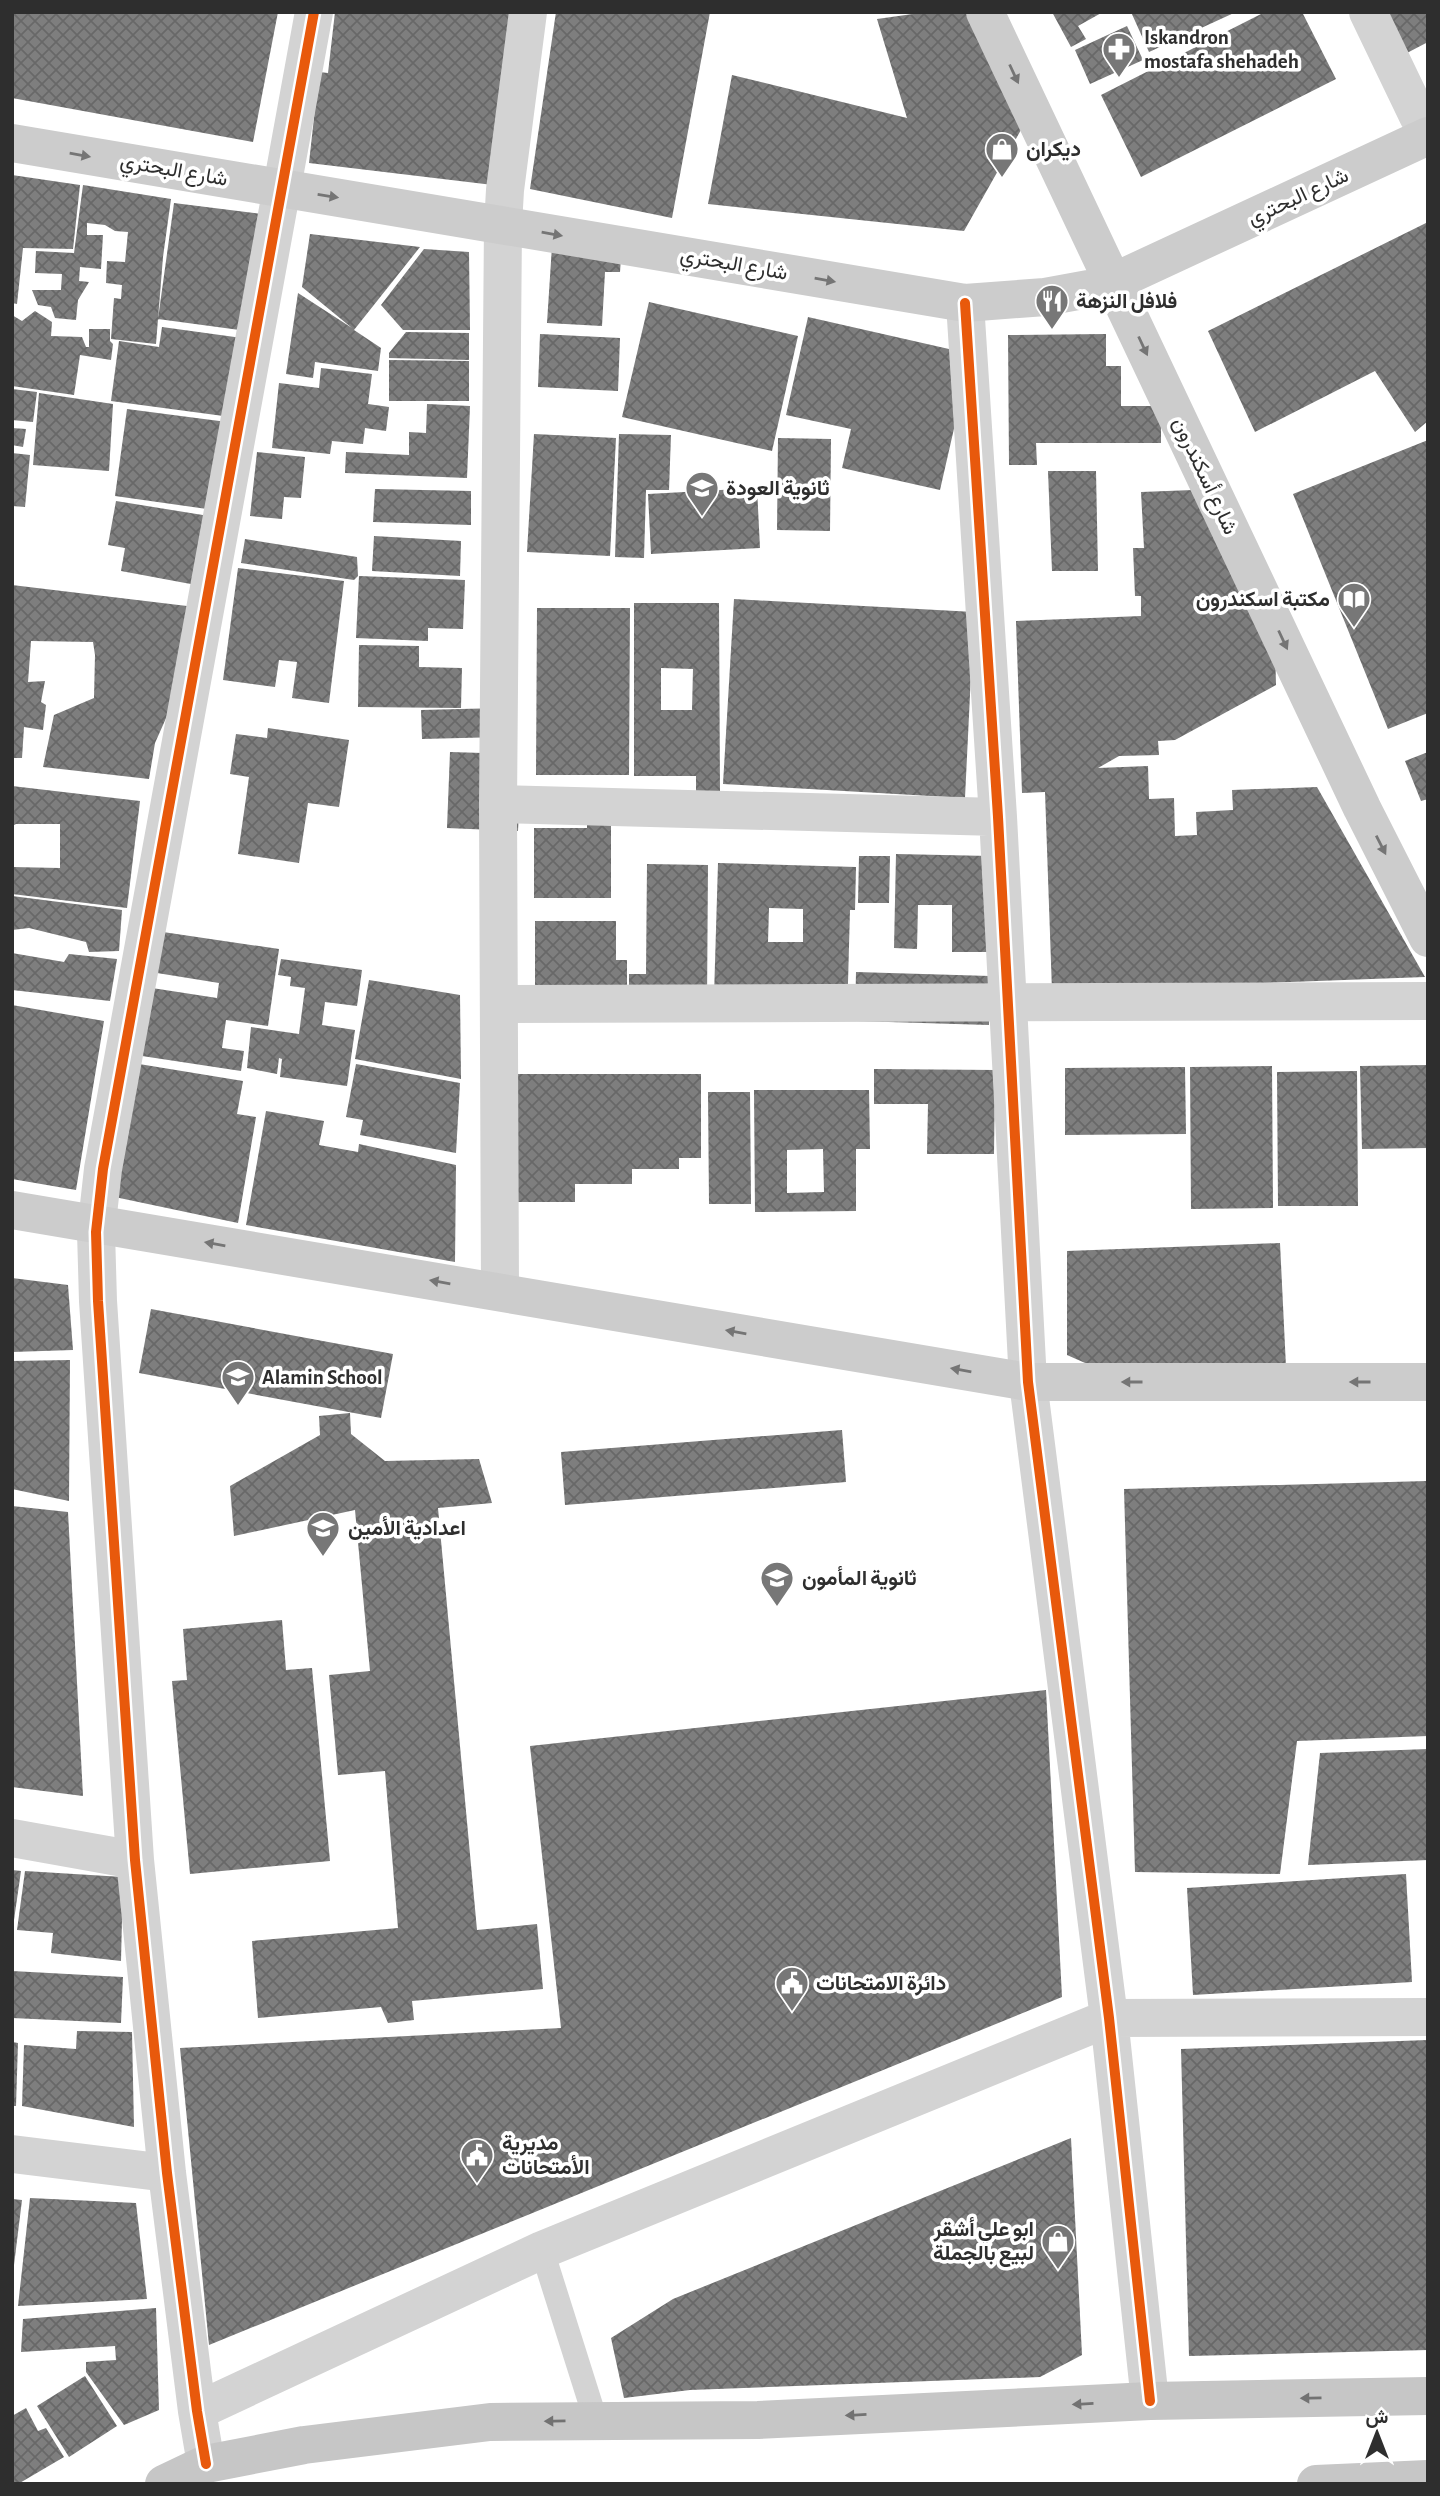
<svg xmlns="http://www.w3.org/2000/svg" width="1440" height="2496" font-family="'Alegreya Sans',Vazirmatn,sans-serif">
  <style>
    .building { fill: url(#building-cross-hatch); fill-rule: evenodd }
    .lines { fill: none; stroke-linecap: round; stroke-linejoin: round }
    .lane { stroke: #d3d3d3; stroke-width: 24 }
    .street { stroke: #d3d3d3; stroke-width: 38 }
    .secondary { stroke: #ccc; stroke-width: 38 }
    .primary { stroke: #c6c6c6; stroke-width: 38 }
    .cycleway-casing { stroke: #fff; stroke-width: 15 }
    .cycleway { stroke: #e8590c; stroke-width: 10 }
    .oneway { fill: #757575 }
    .oneway2 { fill: #727272 }
    .labels { text-anchor: middle; dominant-baseline: central; stroke-width: 7; stroke-linejoin: round; paint-order: stroke }
    .poi-label { font-size: 21px; font-weight: bold; fill: #2e2e2e; stroke: #fff; text-anchor: start }
    .street-label { font-size: 21px; fill: #2e2e2e; stroke: #fff }
  </style>
  <defs>
    <pattern id="building-cross-hatch" width="8" height="8" patternUnits="userSpaceOnUse" patternTransform="scale(1.75)"><rect width="8" height="8" fill="#7e7e7e"/><path d="M0 0l8 8M0 8l8-8" fill="none" stroke="#686868"/></pattern>
  </defs>
  <rect width="100%" height="100%" fill="#fff"/>
  <path class="building" d="M12,12H278L253,142L12,98Z
    M335,12H513L493,185L309,163L319,72L328,73Z
    M556,12H710L672,218L530,189Z
    M927,12H973L1026,121L964,231L708,204L732,75L907,118L877,19Z
    M1052,12H1103L1078,26L1086,39L1071,47Z
    M1131,12H1236L1149,52Z
    M1265,12H1302L1336,79L1141,177L1101,95Z
    M1383,12H1428V42L1405,54Z
    M1127,26L1143,60L1090,84L1075,50Z
    M12,175L80,185L73,249L23,248L17,304L12,303Z
    M83,185L171,199L163,257L156,344L111,339L114,298L121,299L122,285L106,283L107,261L125,262L128,232L115,231L105,225L87,223V235H103L101,269L80,267L79,281L89,282L78,300L76,320L55,318L51,307L38,305L32,290H61L62,274L35,273L36,251L74,253Z
    M174,203L262,214L247,331L158,319Z
    M1428,222V421L1415,432L1375,371L1255,432L1208,331Z
    M310,234L420,247L354,330L381,348L378,371L315,362L313,378L286,374L298,293L352,328L302,287Z
    M552,246L621,258L620,272H605L602,326L547,323Z
    M424,249L469,252L470,330H403L381,305Z
    M649,302L798,336L772,451L622,417Z
    M35,311L52,322L51,336L82,337L86,347H89V329H110V341L113,344L111,360L80,355L74,395L12,386V315L22,321Z
    M808,317L971,354L940,490L842,468L851,429L786,415Z
    M162,327L242,338L231,417L111,401L119,341L159,347Z
    M406,332L469,333V360L389,358V353Z
    M540,334L620,338L618,391L538,387Z
    M1106,334V366H1121V406H1161V443H1036L1037,465H1009L1008,335Z
    M389,360L469,361V401H389Z
    M321,368L372,374L368,404L389,407L386,431L365,428L363,444L332,441L330,454L272,448L279,383L319,388Z
    M12,389L37,392L33,422L12,420Z
    M39,393L113,404L109,471L33,465Z
    M427,404L470,406L467,478L345,473L346,452L409,455V432L426,433Z
    M127,409L227,422L214,510L115,496Z
    M12,428L26,429L23,447L12,445Z
    M534,434L616,438L610,556L527,552Z
    M619,434L671,435L669,490H646L644,558L615,557Z
    M778,438L831,439L830,531L777,530Z
    M1428,440V713L1388,729L1293,494Z
    M257,452L305,457L301,498L284,497L282,519L250,516Z
    M12,453L30,455L25,507L12,506Z
    M1048,471H1096L1098,571H1052Z
    M757,488L760,548L651,554L648,494Z
    M375,489L471,491V525L373,522Z
    M1193,490L1275,647L1276,685L1175,740L1158,741L1159,755L1119,756L1098,768L1148,766L1149,799L1174,798L1175,836L1197,835L1196,812L1233,810L1232,790L1317,787L1425,977L1052,991L1045,792L1022,793L1016,621L1141,616V596H1135L1133,548H1144L1141,492Z
    M116,501L209,516L196,585L121,571L125,548L108,545Z
    M374,536L461,541L460,576L372,571Z
    M245,539L357,557L358,576L354,580L241,563Z
    M238,568L344,581L329,703L292,698L297,662L279,660L275,687L223,680Z
    M359,576L465,580L463,629L428,628V641L356,638Z
    M12,585L187,606L183,680L155,743L149,779L43,767L54,715L94,698L95,655L93,642L31,641L28,682L45,681L41,702L46,705L43,730L24,727L22,758H12Z
    M734,599L974,612L965,798L723,784Z
    M634,603H719L720,795H696V776H634ZM661,668L693,669L692,710H661Z
    M537,608H630L629,775H536Z
    M359,645L419,646V667L462,668L461,708L358,707Z
    M501,708V737L422,739L421,710Z
    M268,728L349,740L339,807L308,803L299,863L238,854L249,777L230,774L236,734L267,738Z
    M450,752L483,753L520,789L518,831L447,828Z
    M1428,752V799L1421,801L1405,761Z
    M12,786L140,801L127,908L12,894V867L60,868V824H16L12,826Z
    M587,823H611V898H534V828H587Z
    M896,854L990,856L988,952H952V905H918L917,949L894,948Z
    M859,856H890L889,903H858Z
    M718,863L856,867L855,910H850L847,1019L714,996ZM769,908L803,909V942H768Z
    M647,864L708,865L707,1002H629V974H646Z
    M12,896L122,910L119,951L89,952L86,942L29,928L12,930Z
    M535,921H616V960H627V1002L535,998Z
    M163,932L279,949L268,1026L226,1020L222,1048L244,1051L241,1071L142,1056L152,988L217,998L219,983L157,973Z
    M12,953L64,962L69,954L117,959L110,1001L12,990Z
    M281,959L362,970L357,1006L325,1002L322,1025L355,1030L347,1086L280,1077L282,1059L279,1058L277,1074L247,1068L251,1027L299,1034L305,988L290,986L291,977L278,975Z
    M856,972L990,976L989,1025L855,1021Z
    M369,980L460,995L461,1079L355,1059Z
    M12,1005L104,1021L76,1190L12,1179Z
    M133,1063L243,1081L237,1114L256,1117L238,1223L110,1196Z
    M356,1064L460,1083L456,1153L360,1135L363,1120L346,1117Z
    M1428,1065V1148L1362,1149L1360,1066Z
    M1272,1066L1273,1208L1191,1209L1190,1067Z
    M1185,1067L1186,1134L1065,1135V1068Z
    M874,1069L995,1070L994,1154H927L928,1104H874Z
    M1357,1071L1358,1206H1278L1277,1072Z
    M515,1074H701V1158H679V1169H632V1184H575V1202H515Z
    M754,1090H869L870,1149H856V1211L755,1212ZM823,1149L824,1192L787,1193V1150Z
    M708,1092H750L751,1204H709Z
    M266,1111L324,1121L319,1145L358,1152L359,1144L456,1165L455,1262L246,1225Z
    M1280,1243L1286,1367L1092,1366L1067,1355V1251Z
    M12,1278L68,1285L73,1350L12,1352Z
    M151,1309L393,1354L381,1418L139,1373Z
    M70,1360L69,1501L12,1489V1361Z
    M350,1413L351,1434L385,1461L479,1459L492,1503L438,1508L477,1930L537,1924L543,1989L412,2001L414,2020L388,2023L381,2007L258,2018L252,1941L398,1928L385,1771L338,1775L329,1675L370,1671L355,1510L234,1536L230,1486L320,1435L319,1416Z
    M842,1430L846,1482L565,1505L561,1452Z
    M1427,1481L1428,1736L1297,1741L1280,1874L1135,1872L1124,1489Z
    M12,1506L68,1512L83,1796L12,1787Z
    M282,1620L286,1670L312,1668L330,1861L190,1874L172,1681L187,1680L183,1629Z
    M1046,1690L1062,1997L209,2345L180,2048L561,2028L530,1746Z
    M1428,1749V1860L1308,1865L1320,1753Z
    M12,1870L21,1871L14,1920H12Z
    M25,1871L123,1877L121,1961L51,1953L53,1933L17,1930Z
    M1406,1874L1412,1982L1193,1995L1187,1888Z
    M12,1971L123,1977L121,2023L12,2018Z
    M77,2031L132,2032L134,2127L22,2106L24,2045L76,2049Z
    M1428,2040V2350L1189,2356L1181,2049Z
    M12,2042L18,2043L16,2106H12Z
    M1071,2138L1082,2355L1040,2377L690,2390L624,2398L611,2338L673,2299Z
    M30,2198L136,2203L147,2299L18,2306Z
    M12,2199L22,2200L14,2265H12Z
    M156,2308L159,2410L124,2425L86,2372V2362L116,2360L115,2346L21,2352L23,2319Z
    M85,2376L117,2426L69,2457L37,2406Z
    M26,2408L38,2431L46,2428L64,2457L18,2484H12V2416Z"/>
  <g class="lines">
    <path class="lane" d="M542,2250L596,2421"/>
    <path class="street" d="M1368,12L1418,116L1428,129
      M965,303L998,817L1028,1382L1109,2018L1150,2401
      M498,804L998,817
      M499,1004L1428,1001
      M500,1292L498,804L503,225L505,190L528,12
      M12,1838L135,1860
      M12,2154L167,2173
      M197,2411L542,2250L1109,2018L1428,2017
      M206,2464L197,2411L167,2173L135,1860L98,1301L96,1232L103,1169L314,12"/>
    <path class="secondary" d="M985,12L1362,808L1428,938
      M12,143L965,303L1045,297L1105,286L1428,136
      M12,1210L1028,1382H1428"/>
    <path class="primary" d="M164,2484L206,2464L304,2445L490,2422L758,2420L1150,2401L1428,2396
      M1316,2484L1428,2479"/>
    <defs>
      <path id="cycleway" d="M965,303L998,817L1028,1382L1109,2018L1150,2401
        M206,2464L197,2411L167,2173L135,1860L98,1301L96,1232L103,1169L314,12"/>
    </defs>
    <use href="#cycleway" class="cycleway-casing"/>
    <use href="#cycleway" class="cycleway"/>
  </g>
  <defs><path id="oneway-solid" d="M-6-.8H1V-3.2L6.5 0L1 3.2V.8H-6Z" transform="scale(1.75)"/></defs>
  <g class="oneway">
    <use href="#oneway-solid" transform="translate(1014 74) rotate(65)"/>
    <use href="#oneway-solid" transform="translate(80 155) rotate(10)"/>
    <use href="#oneway-solid" transform="translate(328 196) rotate(9)"/>
    <use href="#oneway-solid" transform="translate(552 234) rotate(10)"/>
    <use href="#oneway-solid" transform="translate(825 280) rotate(10)"/>
    <use href="#oneway-solid" transform="translate(1143 346) rotate(65)"/>
    <use href="#oneway-solid" transform="translate(1283 640) rotate(65)"/>
    <use href="#oneway-solid" transform="translate(1381 845) rotate(63)"/>
    <use href="#oneway-solid" transform="translate(215 1244) rotate(-170)"/>
    <use href="#oneway-solid" transform="translate(440 1282) rotate(-170)"/>
    <use href="#oneway-solid" transform="translate(736 1332) rotate(-170)"/>
    <use href="#oneway-solid" transform="translate(961 1370) rotate(-170)"/>
    <use href="#oneway-solid" transform="translate(1132 1382) rotate(180)"/>
    <use href="#oneway-solid" transform="translate(1360 1382) rotate(180)"/>
  </g>
  <g class="oneway2">
    <use href="#oneway-solid" transform="translate(1311 2398) rotate(179)"/>
    <use href="#oneway-solid" transform="translate(1083 2404) rotate(177)"/>
    <use href="#oneway-solid" transform="translate(856 2415) rotate(177)"/>
    <use href="#oneway-solid" transform="translate(555 2421) rotate(179)"/>
  </g>
  <defs>
    <symbol id="pharmacy-pin" viewBox="-11 -11 22 30"><path d="M0 17L-7.5 6A9.5 9.5 0 1 1 7.5 6Z" fill="#777" stroke="#fff"/><path d="M-2-6h4v4h4v4h-4v4h-4v-4h-4v-4h4Z" fill="#fff"/></symbol>
    <symbol id="shop-pin" viewBox="-11 -11 22 30"><path d="M0 17L-7.5 6A9.5 9.5 0 1 1 7.5 6Z" fill="#777" stroke="#fff"/><path d="M-5-2.5h2.3a2.7 3.5 0 0 1 5.4 0H5L5.5 6h-11ZM-1.5-2.5h3a1.5 2.3 0 0 0-3 0Z" fill="#fff"/></symbol>
    <symbol id="restaurant-pin" viewBox="-11 -11 22 30"><path d="M0 17L-7.5 6A9.5 9.5 0 1 1 7.5 6Z" fill="#777" stroke="#fff"/><path d="M-5-6h1v4h1v-4h1v4h1v-4h1v5L-1.5 .5V6h-2V.5L-5-1ZM5-6V6H3V1.5H1.5Q1.5-4 5-6Z" fill="#fff"/></symbol>
    <symbol id="school-pin" viewBox="-11 -11 22 30"><path d="M0 17L-7.5 6A9.5 9.5 0 1 1 7.5 6Z" fill="#777" stroke="#fff"/><path d="M0-5L7-2L0 1L-7-2ZM-4 1L0 2.5L4 1V4Q0 6-4 4Z" fill="#fff"/></symbol>
    <symbol id="library-pin" viewBox="-11 -11 22 30"><path d="M0 17L-7.5 6A9.5 9.5 0 1 1 7.5 6Z" fill="#777" stroke="#fff"/><path d="M-6-4Q-3-5.5-.7-3.5V5Q-3 3-6 4ZM6-4Q3-5.5 .7-3.5V5Q3 3 6 4Z" fill="#fff"/></symbol>
    <symbol id="civic-pin" viewBox="-11 -11 22 30"><path d="M0 17L-7.5 6A9.5 9.5 0 1 1 7.5 6Z" fill="#777" stroke="#fff"/><path d="M-.6-6.5H3V-4.5H.6V-3L4-1V1h2V6H-6V1h2V-1L-.6-3ZM-1.2 2.5V6h2.4V2.5Z" fill="#fff"/></symbol>
  </defs>
  <g fill-rule="evenodd">
    <use href="#pharmacy-pin" x="1100" y="30" width="38" height="52"/>
    <use href="#shop-pin" x="983" y="130" width="38" height="52"/>
    <use href="#restaurant-pin" x="1033" y="282" width="38" height="52"/>
    <use href="#school-pin" x="683" y="469" width="38" height="52"/>
    <use href="#library-pin" x="1335" y="580" width="38" height="52"/>
    <use href="#school-pin" x="219" y="1358" width="38" height="52"/>
    <use href="#school-pin" x="304" y="1509" width="38" height="52"/>
    <use href="#school-pin" x="758" y="1559" width="38" height="52"/>
    <use href="#civic-pin" x="773" y="1964" width="38" height="52"/>
    <use href="#civic-pin" x="458" y="2136" width="38" height="52"/>
    <use href="#shop-pin" x="1039" y="2222" width="38" height="52"/>
  </g>
  <g class="labels">
    <g class="poi-label">
      <text x="1144" y="37">Iskandron<tspan x="1144" dy="24">mostafa shehadeh</tspan></text>
      <text x="1026" y="149">ديكران</text>
      <text x="1076" y="301">فلافل النزهة</text>
      <text x="726" y="488">ثانوية العودة</text>
      <text x="1330" y="599" text-anchor="end">مكتبة اسكندرون</text>
      <text x="262" y="1377">Alamin School</text>
      <text x="348" y="1528">اعدادية الأمين</text>
      <text x="802" y="1578">ثانوية المأمون</text>
      <text x="816" y="1983">دائرة الامتحانات</text>
      <text x="502" y="2143">مديرية<tspan x="502" dy="24">الأمتحانات</tspan></text>
      <text x="1034" y="2229" text-anchor="end">ابو علي أشقر<tspan x="1034" dy="24">لبيع بالجملة</tspan></text>
    </g>
    <g class="street-label">
      <text transform="translate(174 170) rotate(10)">شارع البحتري</text>
      <text transform="translate(1298 197) rotate(-25)">شارع البحتري</text>
      <text transform="translate(734 264) rotate(10)">شارع البحتري</text>
      <text transform="translate(1205 476) rotate(65)">شارع أسكندرون</text>
    </g>
  </g>
  <rect width="1440" height="2496" fill="none" stroke="#2e2e2e" stroke-width="28"/>
  <g transform="translate(1377 2433)" stroke="#ffffff" stroke-width="5" paint-order="stroke">
  <path d="M0-5L12 26L0 18L-12 26Z" fill="#2e2e2e"/>
  <text y="-10" font-size="19" font-weight="bold" text-anchor="middle" fill="#2e2e2e">ش</text>
  </g>
</svg>
